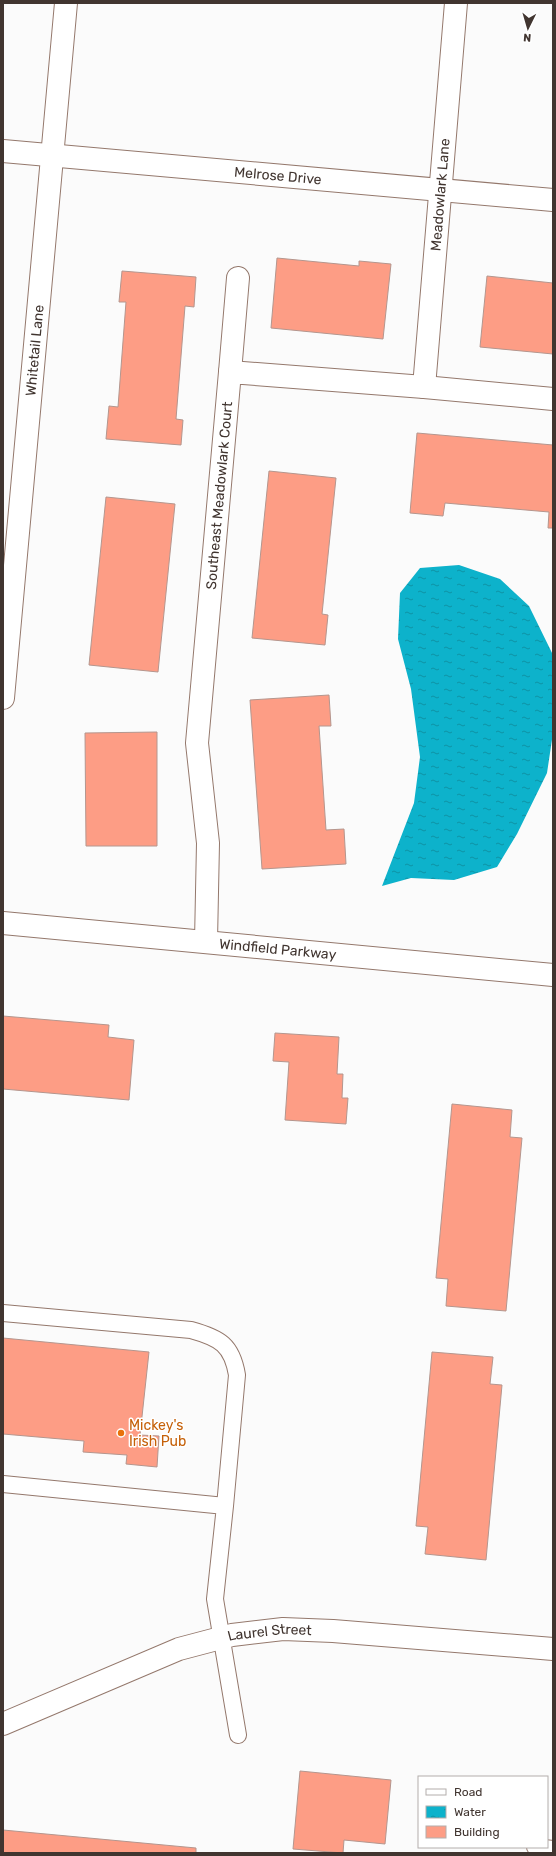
<svg xmlns="http://www.w3.org/2000/svg" width="556" height="1856" font-family="Rubik,sans-serif">
  <style>
    .water { fill: url(#water-ripples) }
    .building { fill: #fd9d85; stroke: #b4968e }
    .lines { fill: none; stroke-linecap: round; stroke-linejoin: round }
    .service-casing { stroke: #94786c; stroke-width: 18 }
    .minor-casing { stroke: #94786c; stroke-width: 24 }
    .service { stroke: #fff; stroke-width: 16 }
    .minor { stroke: #fff; stroke-width: 22 }
    .food-dot { fill: #e8710a; stroke: #fff; stroke-width: 1.5 }
    .labels { text-anchor: middle; dominant-baseline: central; stroke-width: 3; stroke-linejoin: round; paint-order: stroke }
    .street-label { font-size: 14px; fill: #413530; stroke: #fff }
    .food-label { font-size: 14px; fill: #c56008; stroke: #fff; text-anchor: start }
  </style>
  <defs>
    <pattern id="water-ripples" width="26" height="14" patternUnits="userSpaceOnUse"><rect width="26" height="14" fill="#0db2cb"/><path d="M2 4q2-2 4 0t4 0M15 11q2-2 4 0t4 0" fill="none" stroke="#0e92a5"/></pattern>
  </defs>
  <rect width="100%" height="100%" fill="#fbfbfb"/>
  <path class="water" d="M459,565L500,579L529,606L553,655V733L547,773L517,834L497,867L454,880L411,878L382,886L414,803L420,757L411,689L398,639L400,593L420,568Z"/>
  <path class="building" d="M277,258L359,266V261L391,264L383,339L271,328Z
    M122,271L196,277L194,307L185,306L176,419L183,420L181,445L106,439L109,406L118,407L126,302H119Z
    M487,276L553,283V354L480,347Z
    M417,433L553,445V528H548L549,512L445,503L443,516L410,513Z
    M269,471L336,478L322,614L328,615L325,645L252,638Z
    M106,497L175,504L158,672L89,665Z
    M329,695L331,726H319L326,830L344,829L346,864L262,869L250,700Z
    M157,732V846H86L85,733Z
    M3,1016L109,1025L108,1037L134,1040L129,1100L3,1089Z
    M275,1033L339,1037L337,1074H343L342,1098H348L346,1124L285,1120L289,1062L273,1061Z
    M452,1104L512,1110L510,1137L522,1138L506,1311L446,1306L448,1279L436,1278Z
    M3,1338L149,1352L140,1435L159,1436L157,1467L126,1464L127,1455L83,1452L84,1441L3,1434Z
    M432,1352L493,1357L490,1384L502,1385L486,1560L425,1554L428,1527L416,1526Z
    M300,1771L391,1780L385,1844L344,1840L343,1853L293,1849Z
    M3,1830L196,1848V1853H3Z"/>
  <g class="lines">
    <defs>
      <path id="service" d="M3,1313L191,1330C220,1338 232,1345 237,1375L225,1506
        M3,1484L225,1506L215,1599L238,1735
        M535,1847L553,1849"/>
      <g id="minor">
        <path id="s1" d="M3,151L553,200"/>
        <path d="M230,372L238,278"/>
        <path id="s2" d="M424,387L456,3"/>
        <path id="s3" d="M3,698L66,3"/>
        <path id="s4" d="M3,923L553,975"/>
        <path id="s5" d="M206,941L208,843L197,743L230,372L424,387L553,399"/>
        <path id="s6" d="M3,1724L179,1649L232,1635L283,1629L333,1631L553,1649"/>
      </g>
    </defs>
    <use href="#service" class="service-casing"/>
    <use href="#minor" class="minor-casing"/>
    <use href="#service" class="service"/>
    <use href="#minor" class="minor"/>
  </g>
  <circle class="food-dot" cx="121" cy="1433" r="4"/>
  <g class="labels">
    <g class="street-label">
      <text stroke="none"><textPath href="#s1" startOffset="276">Melrose Drive</textPath></text>
      <text stroke="none"><textPath href="#s2" startOffset="193">Meadowlark Lane</textPath></text>
      <text stroke="none"><textPath href="#s3" startOffset="349">Whitetail Lane</textPath></text>
      <text stroke="none"><textPath href="#s5" startOffset="447">Southeast Meadowlark Court</textPath></text>
      <text stroke="none"><textPath href="#s4" startOffset="276">Windfield Parkway</textPath></text>
      <text stroke="none"><textPath href="#s6" startOffset="284">Laurel Street</textPath></text>
    </g>
    <g class="food-label">
      <text x="129" y="1425">Mickey's<tspan x="129" dy="16">Irish Pub</tspan></text>
    </g>
  </g>
  <rect width="556" height="1856" fill="none" stroke="#413530" stroke-width="8"/>
  <rect x="418" y="1776" width="130" height="72" fill="#ffffff" stroke="#b3aeac"/>
  <rect x="426" y="1789" width="20" height="6" fill="#ffffff" stroke="#b3aeac"/>
  <text x="454" y="1796" font-size="12" fill="#413530">Road</text>
  <rect x="426" y="1806" width="20" height="12" fill="url(#water-ripples)" stroke="#b3aeac"/>
  <text x="454" y="1816" font-size="12" fill="#413530">Water</text>
  <rect x="426" y="1826" width="20" height="12" fill="#fd9d85" stroke="#b3aeac"/>
  <text x="454" y="1836" font-size="12" fill="#413530">Building</text>
  <g transform="translate(528 28) rotate(185)" stroke="#ffffff" stroke-width="3" paint-order="stroke">
  <path d="M0-3L7 15L0 10L-7 15Z" fill="#413530"/>
  <text y="-6" font-size="11" font-weight="bold" text-anchor="middle" fill="#413530">N</text>
  </g>
</svg>
